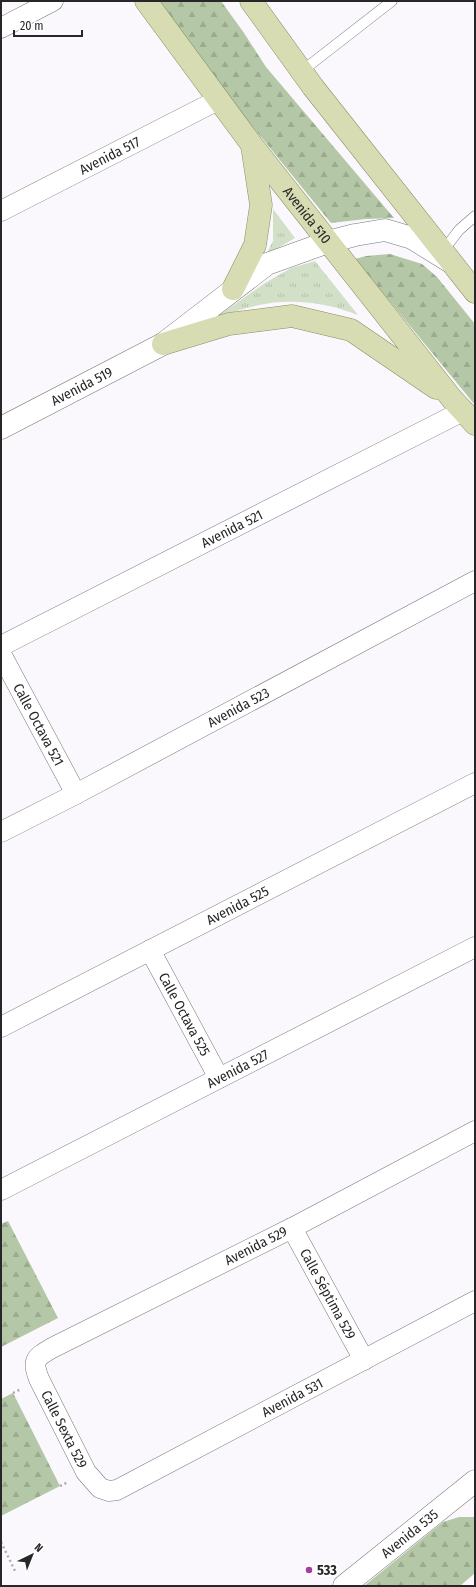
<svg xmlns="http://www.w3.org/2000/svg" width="476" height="1587" font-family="'Fira Sans Condensed',sans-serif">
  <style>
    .grass { fill: url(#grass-tufts) }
    .forest { fill: url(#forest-firs) }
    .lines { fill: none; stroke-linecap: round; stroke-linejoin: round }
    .lane-casing { stroke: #78767a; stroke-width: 11 }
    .street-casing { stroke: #78767a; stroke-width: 21 }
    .secondary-casing { stroke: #78767a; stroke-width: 23 }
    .primary-casing { stroke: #898d62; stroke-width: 23 }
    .path { stroke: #adabaf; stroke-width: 2.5; stroke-dasharray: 2 3; stroke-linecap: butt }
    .lane { stroke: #fff; stroke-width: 10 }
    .street { stroke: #fff; stroke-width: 20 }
    .secondary { stroke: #fff; stroke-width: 22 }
    .primary { stroke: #d8dcb3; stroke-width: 22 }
    .poi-dot { fill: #a53c9e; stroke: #fff; stroke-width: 1.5 }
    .labels { text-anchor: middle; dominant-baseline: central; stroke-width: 4; stroke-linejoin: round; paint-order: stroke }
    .street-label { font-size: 14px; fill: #272628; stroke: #fff }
    .poi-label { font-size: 14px; font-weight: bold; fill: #272628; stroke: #fff; text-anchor: start }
  </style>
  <defs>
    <pattern id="grass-tufts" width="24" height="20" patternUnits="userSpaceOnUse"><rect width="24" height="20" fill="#d2e0c8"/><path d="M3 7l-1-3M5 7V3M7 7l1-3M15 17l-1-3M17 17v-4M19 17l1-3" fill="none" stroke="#b4c0ac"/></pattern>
    <pattern id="forest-firs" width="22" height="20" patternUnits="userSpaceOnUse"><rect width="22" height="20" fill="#b4c7a6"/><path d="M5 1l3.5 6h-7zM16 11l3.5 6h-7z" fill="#9bab8f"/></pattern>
  </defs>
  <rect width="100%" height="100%" fill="#faf8fd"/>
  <path class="grass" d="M273,209L295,238L266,255L273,241Z
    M315,261L358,315C349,312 339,308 329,306C286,297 251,303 211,321L265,283L291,268Z"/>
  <path class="forest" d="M159,1H221L244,33L266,67L394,218L366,219L331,223L188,47Z
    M390,254L422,264L437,277L475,324V405L355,259L366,256Z
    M8,1221L58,1318L1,1347V1224Z
    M13,1393L60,1486L1,1516V1399Z
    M459,1517H475V1573L460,1586H364L443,1522Z"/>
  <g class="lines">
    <defs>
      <path id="lane" d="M302,71L392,1
        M443,251L459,230L475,216"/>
      <g id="street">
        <path d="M1,28L53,1"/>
        <path id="s1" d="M1,211L218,100"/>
        <path id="s2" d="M1,646L463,411"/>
        <path id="s3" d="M1,654L76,794"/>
        <path id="s4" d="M1,832L76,794L475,581"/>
        <path id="s5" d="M150,950L219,1078"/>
        <path id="s6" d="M1,1027L475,783"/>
        <path id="s7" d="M475,1131L292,1228L52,1348C35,1358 32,1360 39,1379L86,1472L100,1488L109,1491L117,1490L475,1301"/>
        <path id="s8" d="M1,1190L475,947"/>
        <path id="s9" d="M292,1228L364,1360"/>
      </g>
      <g id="secondary">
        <path id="s10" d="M1,428L163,344L267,264L328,242L355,235L385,230L412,238L449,261"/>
        <path id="s11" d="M344,1586L475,1481"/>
      </g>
      <g id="primary">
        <path id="s12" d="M146,1L252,145L452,399L475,424"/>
        <path d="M251,1L313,87L475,292"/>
        <path d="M233,289L255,245L261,205L252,146"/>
        <path d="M163,344L229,324L292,316L351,330L436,388"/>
      </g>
    </defs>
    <use href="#lane" class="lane-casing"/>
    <use href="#street" class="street-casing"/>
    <use href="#secondary" class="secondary-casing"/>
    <use href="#primary" class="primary-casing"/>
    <path class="path" d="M13,1393L21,1389
      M60,1486L68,1482
      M1,1542L16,1573"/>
    <use href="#lane" class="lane"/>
    <use href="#street" class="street"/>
    <use href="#secondary" class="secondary"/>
    <use href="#primary" class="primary"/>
  </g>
  <circle class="poi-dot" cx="309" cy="1570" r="4"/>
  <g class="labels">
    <g class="street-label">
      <text stroke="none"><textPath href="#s1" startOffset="122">Avenida 517</textPath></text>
      <text stroke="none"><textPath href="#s12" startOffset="268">Avenida 510</textPath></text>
      <text stroke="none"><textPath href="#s10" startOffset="91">Avenida 519</textPath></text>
      <text stroke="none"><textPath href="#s2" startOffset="259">Avenida 521</textPath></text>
      <text stroke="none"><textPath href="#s4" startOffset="268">Avenida 523</textPath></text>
      <text stroke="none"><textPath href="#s3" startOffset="80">Calle Octava 521</textPath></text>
      <text stroke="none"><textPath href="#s6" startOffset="266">Avenida 525</textPath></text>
      <text stroke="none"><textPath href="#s5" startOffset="73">Calle Octava 525</textPath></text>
      <text stroke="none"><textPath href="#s8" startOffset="266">Avenida 527</textPath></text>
      <text transform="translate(256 1246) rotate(-27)">Avenida 529</text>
      <text stroke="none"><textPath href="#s9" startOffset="75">Calle Séptima 529</textPath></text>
      <text stroke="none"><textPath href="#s7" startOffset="856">Avenida 531</textPath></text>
      <text stroke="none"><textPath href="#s7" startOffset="571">Calle Sexta 529</textPath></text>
      <text stroke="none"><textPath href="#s11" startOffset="84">Avenida 535</textPath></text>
    </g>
    <g class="poi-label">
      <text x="317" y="1570">533</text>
    </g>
  </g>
  <rect width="476" height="1587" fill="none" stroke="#272628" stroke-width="4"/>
  <g transform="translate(32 1555) rotate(43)" stroke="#ffffff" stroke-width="3" paint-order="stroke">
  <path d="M0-3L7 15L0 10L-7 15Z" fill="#272628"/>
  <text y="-6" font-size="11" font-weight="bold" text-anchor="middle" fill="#272628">N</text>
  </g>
  <path d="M14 30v6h68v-6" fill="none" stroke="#272628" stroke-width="2"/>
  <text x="20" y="30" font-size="12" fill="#272628" stroke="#ffffff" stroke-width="3" paint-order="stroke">20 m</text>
</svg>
